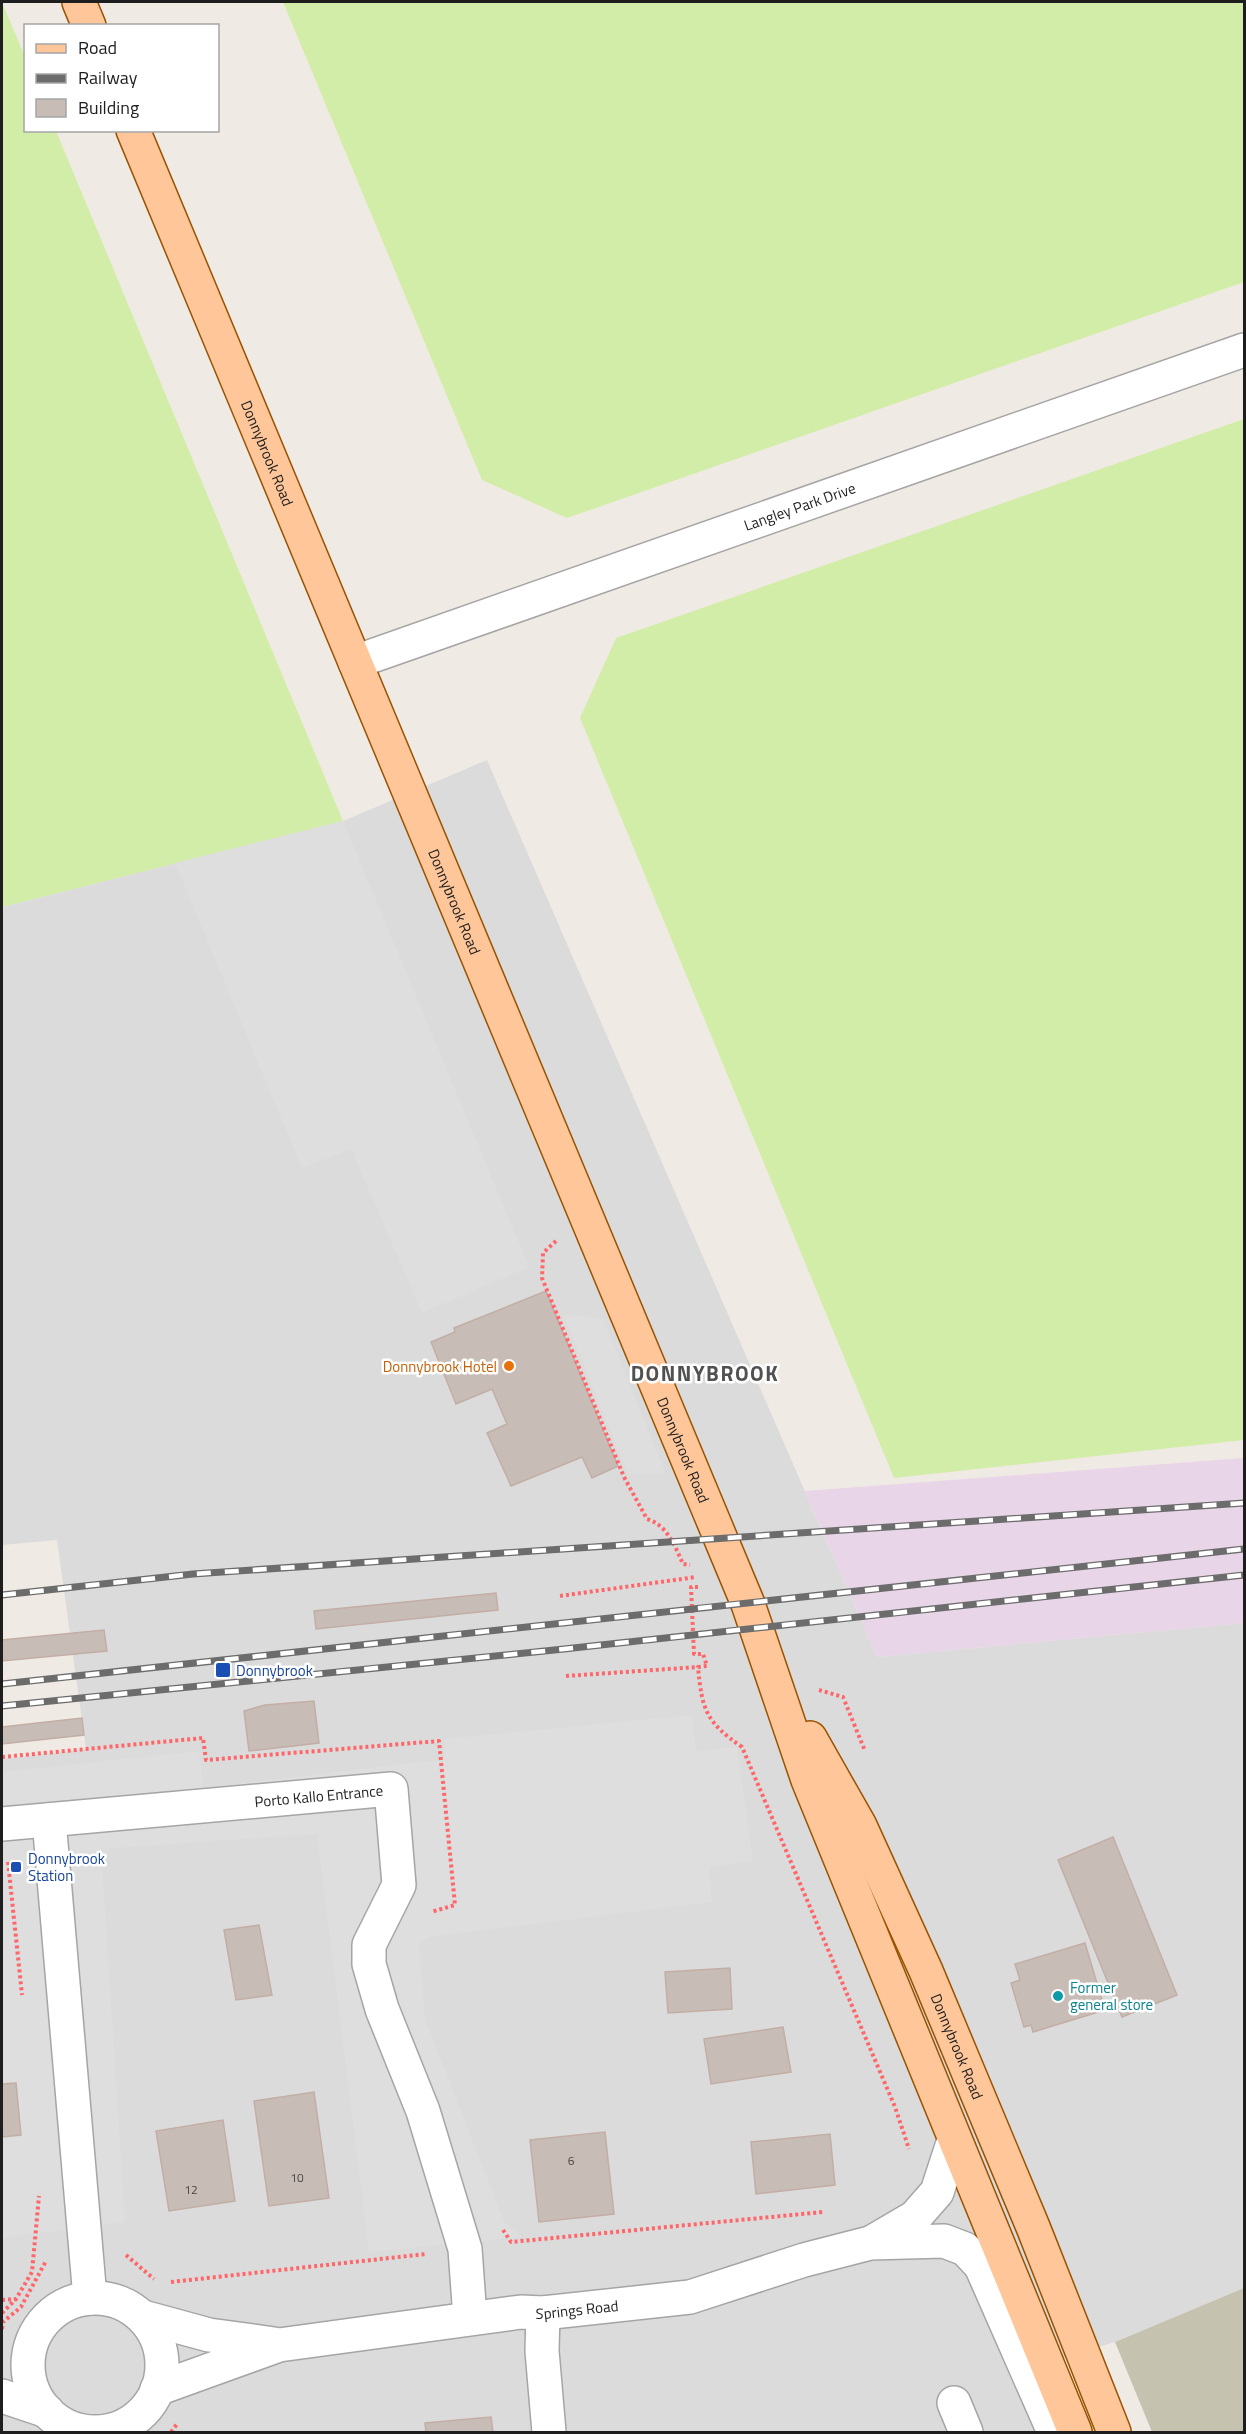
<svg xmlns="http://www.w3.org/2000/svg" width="1246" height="2434" font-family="'Titillium Web',sans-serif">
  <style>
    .residential { fill: #dcdbdb }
    .industrial { fill: #e9d5e8 }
    .construction { fill: #c5c2af }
    .grass { fill: #d2eda7 }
    .parking { fill: #dedede }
    .building { fill: #c8bcb7; stroke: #c2aea5; stroke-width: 1.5 }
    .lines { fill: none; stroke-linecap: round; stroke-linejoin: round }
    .minor-casing { stroke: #a5a5a5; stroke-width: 36 }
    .major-casing { stroke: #995300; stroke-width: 36 }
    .path { stroke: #ff6669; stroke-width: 4; stroke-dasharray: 3 3; stroke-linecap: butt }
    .minor { stroke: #fff; stroke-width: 33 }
    .major { stroke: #ffc69a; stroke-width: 33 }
    .rail-casing { stroke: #6c6c6c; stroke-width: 7 }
    .rail { stroke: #fff; stroke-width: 4.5; stroke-dasharray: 14; stroke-linecap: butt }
    .food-dot { fill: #e8710a; stroke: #fff; stroke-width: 2 }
    .transit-dot { fill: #1a4fb4; stroke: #fff; stroke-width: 2 }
    .culture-dot { fill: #0f9aa8; stroke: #fff; stroke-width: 2 }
    .labels { text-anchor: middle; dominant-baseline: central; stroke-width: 5; stroke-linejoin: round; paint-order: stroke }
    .number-label { font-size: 12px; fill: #484644 }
    .street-label { font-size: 15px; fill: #1e1e1e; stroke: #fff }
    .food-label { font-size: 15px; fill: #c56008; stroke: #fff; text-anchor: end }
    .transit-label { font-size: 15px; fill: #164399; stroke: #fff; text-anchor: start }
    .culture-label { font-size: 15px; fill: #0d838f; stroke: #fff; text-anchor: start }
    .district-label { font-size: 21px; font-weight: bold; letter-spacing: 1.5px; fill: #515151; stroke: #fff }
  </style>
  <rect width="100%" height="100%" fill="#f0eae4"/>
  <path class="residential" d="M487,760L877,1657L1244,1623V2288L1115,2342L1060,2359L1088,2432H2V1759L86,1749L57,1540L2,1545V907L343,821Z"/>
  <path class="industrial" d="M1244,1458V1623L877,1657L805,1491Z"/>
  <path class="construction" d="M1244,2288V2432H1152L1115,2342Z"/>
  <path class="grass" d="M2,2L25,57L26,130L56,131L343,821L2,907Z
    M283,2H1244V282L567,518L482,480Z
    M1244,419V1440L894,1478L580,718L616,638Z"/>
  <path class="parking" d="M343,821L529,1267L422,1313L351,1149L302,1168L175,863Z
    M563,1314L603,1319L666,1474H628Z
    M692,1715L696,1751L737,1747L753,1861L709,1867L712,1902L429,1937L419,1944L425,2019L504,2221L522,2237L369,2252L317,1834L101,1849L125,2222L2,2238V1772L199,1751L203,1788L445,1759L444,1739Z"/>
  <path class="building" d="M546,1291L618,1466L592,1478L582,1457L511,1486L487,1433L507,1424L492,1389L456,1404L431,1342L455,1332L454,1328Z
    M496,1593L498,1610L316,1629L314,1611Z
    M104,1630L107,1651L2,1661V1640Z
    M314,1701L319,1743L249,1751L244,1711L265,1705Z
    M82,1718L84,1735L2,1744V1727Z
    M1113,1837L1177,1995L1122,2017L1058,1860Z
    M259,1925L272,1995L236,2000L224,1930Z
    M1085,1943L1105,2010L1033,2032L1031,2025L1024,2027L1011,1983L1020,1980L1015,1964Z
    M730,1968L732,2009L668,2013L665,1972Z
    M783,2027L791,2072L711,2084L704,2039Z
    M16,2083L21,2135L2,2137V2084Z
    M314,2092L329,2198L269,2206L254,2101Z
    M223,2120L235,2201L169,2211L156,2131Z
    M605,2132L614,2214L539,2222L530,2140Z
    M830,2134L835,2185L756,2194L751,2142Z
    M491,2417L493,2432H426L425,2423Z"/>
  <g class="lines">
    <defs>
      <g id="minor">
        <path id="s1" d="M355,662L1244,350"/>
        <path d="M49,1820L90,2298"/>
        <path id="s2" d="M2,1824L391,1789L399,1885L369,1945V1964L382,2009L423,2111L465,2249L470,2318"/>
        <path d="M874,2241L915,2217L937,2192L954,2140"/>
        <circle cx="95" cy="2365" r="67"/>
        <path d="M543,2313L542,2351L549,2432"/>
        <path d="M143,2317L209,2335L274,2344"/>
        <path id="s3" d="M157,2389L279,2345L521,2312L543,2313L690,2297L804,2260L870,2243L944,2241L965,2249L981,2266L1054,2432"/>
        <path d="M2,2396L47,2411"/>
        <path d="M954,2403L966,2432"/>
      </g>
      <g id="major">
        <path d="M79,2L89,26"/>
        <path id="s4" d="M133,130L748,1604L808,1780L1075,2432"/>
        <path id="s5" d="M810,1738L860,1826L926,1971L1033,2227L1114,2432"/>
      </g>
    </defs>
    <use href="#minor" class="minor-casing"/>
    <use href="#major" class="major-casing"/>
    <path class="path" d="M556,1241L543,1253L542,1278L624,1477L647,1519C667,1525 675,1546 683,1564L690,1565
      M698,1587H691L694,1654H703L707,1666L698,1667C702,1710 706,1722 742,1747L895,2107L909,2149
      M560,1596L696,1577
      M566,1676L698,1667
      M819,1690L843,1697L865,1751
      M2,1757L203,1738L206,1760L439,1741L455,1905L431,1912
      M8,1862L22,1995
      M503,2230L511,2242L823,2212
      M126,2255L154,2279
      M171,2282L426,2254
      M2,2300L16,2299
      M2,2313L16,2299L32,2272L39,2196
      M2,2329L3,2322L21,2307L46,2261
      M171,2432L177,2424"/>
    <use href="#minor" class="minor"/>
    <use href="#major" class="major"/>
    <defs>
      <path id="rail" d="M2,1595L193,1574L1244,1503
        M2,1684L1244,1549
        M2,1706L564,1649L1244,1575"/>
    </defs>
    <use href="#rail" class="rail-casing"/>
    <use href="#rail" class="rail"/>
  </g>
  <circle class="food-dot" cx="509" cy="1366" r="6"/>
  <g class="transit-dot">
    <rect x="215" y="1662" width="16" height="16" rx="3"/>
    <rect x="10" y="1861" width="12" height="12" rx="3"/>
  </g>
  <circle class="culture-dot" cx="1058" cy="1996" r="6"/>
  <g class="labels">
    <g class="number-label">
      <text x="571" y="2160">6</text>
      <text x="297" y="2177">10</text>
      <text x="191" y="2189">12</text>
    </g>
    <g class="street-label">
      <text stroke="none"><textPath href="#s4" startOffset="350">Donnybrook Road</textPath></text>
      <text stroke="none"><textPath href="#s1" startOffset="471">Langley Park Drive</textPath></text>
      <text stroke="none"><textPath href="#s4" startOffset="836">Donnybrook Road</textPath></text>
      <text stroke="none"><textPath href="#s4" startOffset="1430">Donnybrook Road</textPath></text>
      <text stroke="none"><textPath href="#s2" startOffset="318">Porto Kallo Entrance</textPath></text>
      <text stroke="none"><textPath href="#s5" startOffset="342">Donnybrook Road</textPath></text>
      <text stroke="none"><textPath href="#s3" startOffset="430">Springs Road</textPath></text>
    </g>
    <g class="food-label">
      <text x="497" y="1366">Donnybrook Hotel</text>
    </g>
    <g class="transit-label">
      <text x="236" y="1670">Donnybrook</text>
      <text x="28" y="1858">Donnybrook<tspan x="28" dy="17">Station</tspan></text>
    </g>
    <g class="culture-label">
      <text x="1070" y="1987">Former<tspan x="1070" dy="17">general store</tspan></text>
    </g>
    <g class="district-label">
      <text x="705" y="1373">DONNYBROOK</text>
    </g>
  </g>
  <rect width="1246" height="2434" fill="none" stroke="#1e1e1e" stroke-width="6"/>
  <rect x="24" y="24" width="195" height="108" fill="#ffffff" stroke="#a5a5a5" stroke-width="1.5"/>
  <rect x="36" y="44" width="30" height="9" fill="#ffc69a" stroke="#a5a5a5" stroke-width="1.5"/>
  <text x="78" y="54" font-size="18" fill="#1e1e1e">Road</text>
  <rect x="36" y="74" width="30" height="9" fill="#6c6c6c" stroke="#a5a5a5" stroke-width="1.5"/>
  <text x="78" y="84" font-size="18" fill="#1e1e1e">Railway</text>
  <rect x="36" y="99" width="30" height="18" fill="#c8bcb7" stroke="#a5a5a5" stroke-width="1.5"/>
  <text x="78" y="114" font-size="18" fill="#1e1e1e">Building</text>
</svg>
